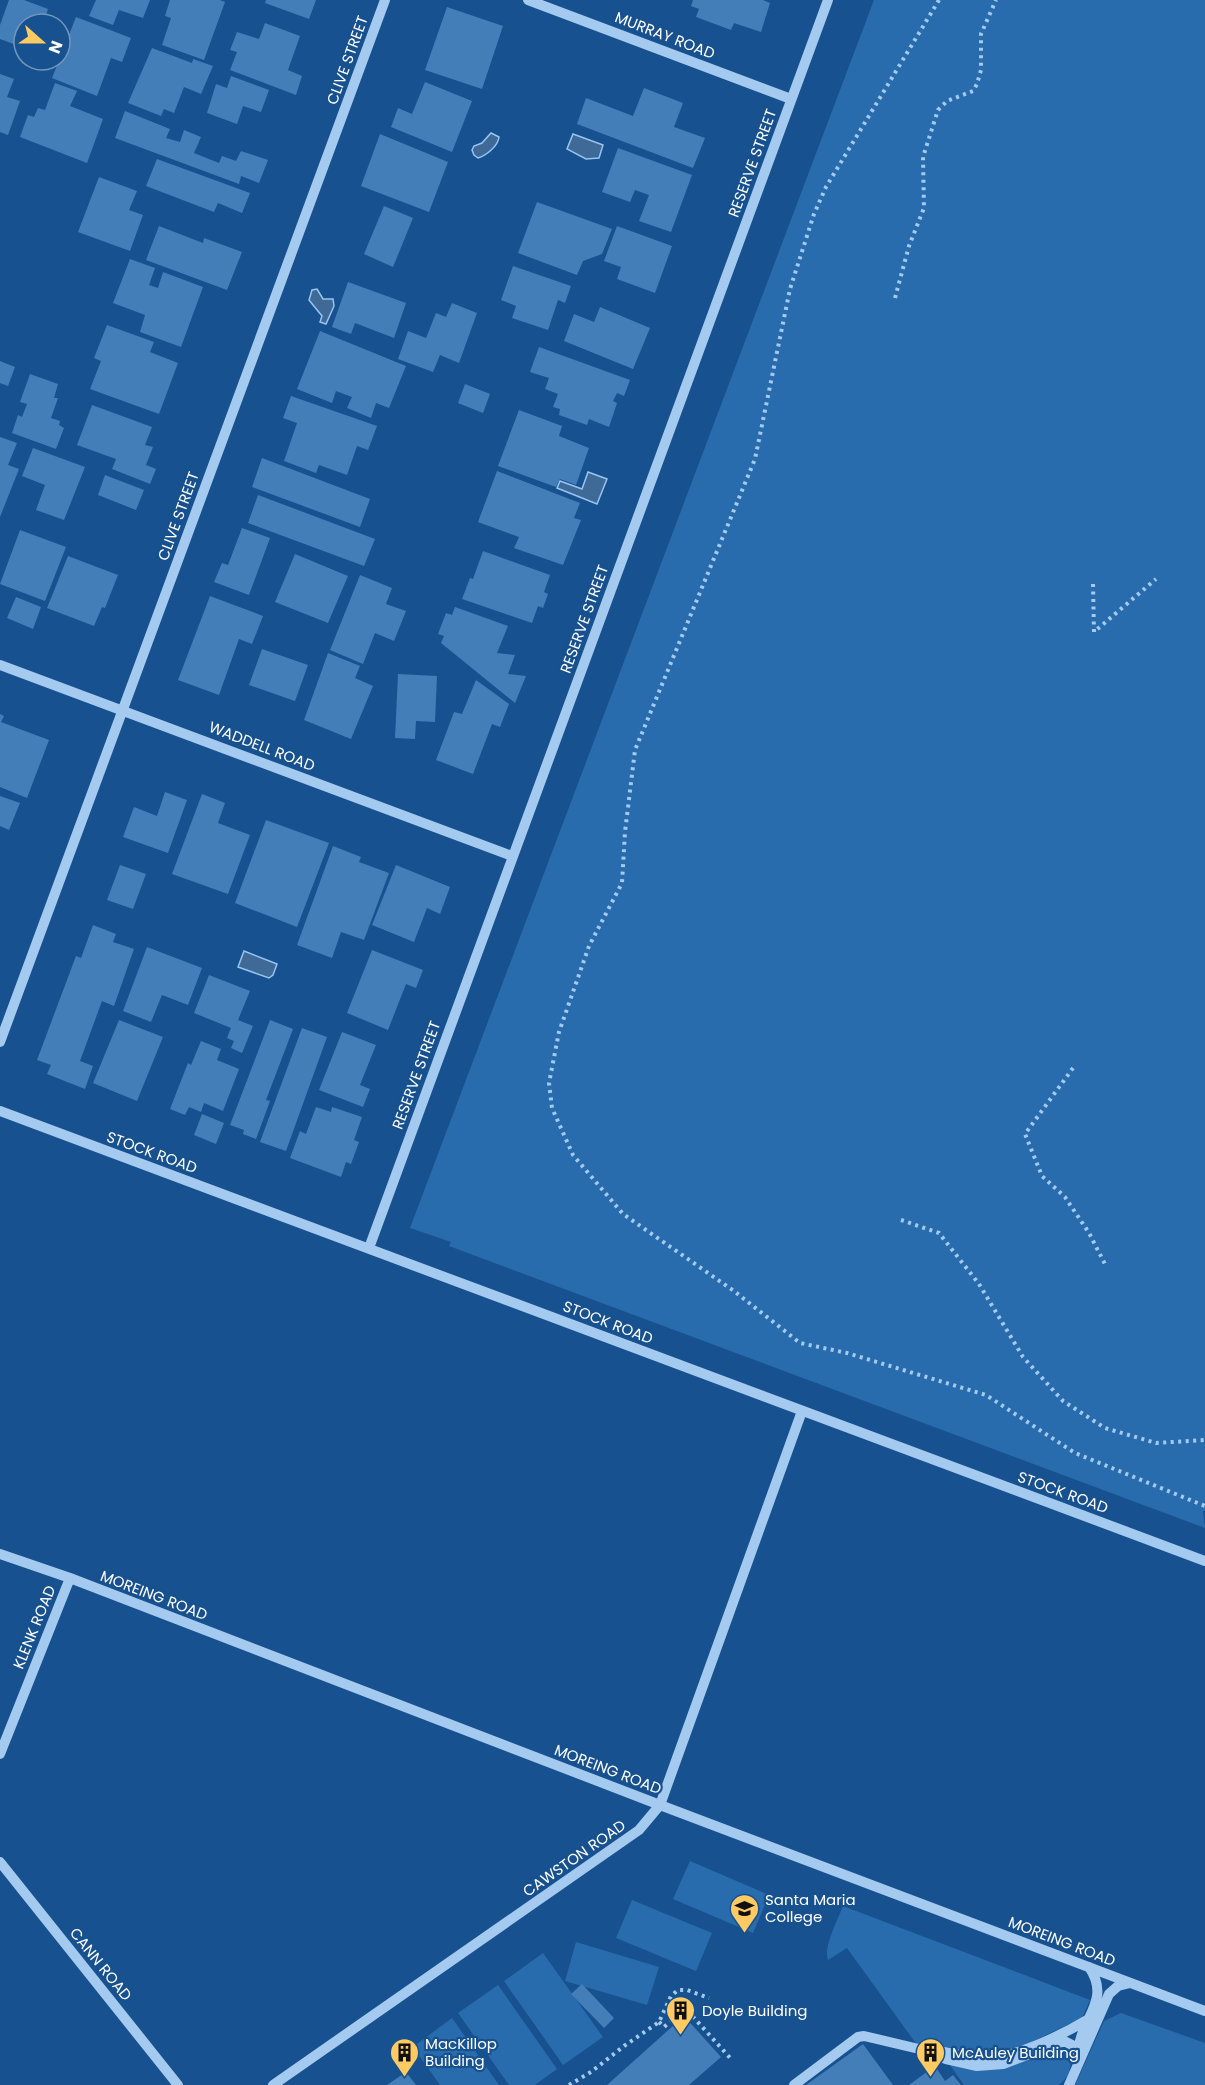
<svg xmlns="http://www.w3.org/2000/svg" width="1205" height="2085" font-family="Poppins,sans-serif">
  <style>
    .green { fill: #296cae }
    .water { fill: #3f6996; stroke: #96c5f2; stroke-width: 1.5 }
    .building { fill: #447eb9 }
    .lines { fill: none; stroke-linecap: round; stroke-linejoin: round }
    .path { stroke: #a4caf0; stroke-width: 4; stroke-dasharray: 3 4.5; stroke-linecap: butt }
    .minor { stroke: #a4caf0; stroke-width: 10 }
    .labels { text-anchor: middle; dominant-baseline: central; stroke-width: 4.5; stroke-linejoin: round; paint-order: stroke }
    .street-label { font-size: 15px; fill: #fff; stroke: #17518f }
    .poi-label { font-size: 15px; fill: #fff; stroke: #17518f; text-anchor: start }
  </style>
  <rect width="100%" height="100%" fill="#17518f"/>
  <path class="green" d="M874,0H1205V1511H1203L1205,1528L449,1246L451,1242L410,1228Z
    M690,1861L769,1895L753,1933L673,1899Z
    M632,1900L712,1933L696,1971L616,1938Z
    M843,1906L1090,2000L1082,2018L1025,2045L989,2055L917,2045L847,1948L828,1960C823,1948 838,1919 843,1906Z
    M576,1942L659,1967L647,2005L565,1981Z
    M543,1953L603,2037L563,2065L504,1981Z
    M498,1985L557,2069L535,2085H509L458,2013Z
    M1121,2013L1205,2043V2085H1075L1104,2021Z
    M452,2018L499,2085H440L413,2047Z
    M1059,2047L1069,2054C1073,2065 1069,2079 1058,2085H964L950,2065L1001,2068L1037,2058Z"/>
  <path class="water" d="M491,133L499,137C498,146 487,155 478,158L474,155L472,150L474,146L482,143Z
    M573,134L603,145L599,158L586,159L567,149Z
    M317,289L323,299H333L334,306L326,324L320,322L322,316L309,300L312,290Z
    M588,472L607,479L597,504L557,488L560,481L582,489Z
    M244,951L277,964L273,975L269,978L238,967Z"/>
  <path class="building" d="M9,0H24L48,9L43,24H24V33L19,46L0,39V25Z
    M96,0H150L143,18L119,10L113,25L89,16Z
    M170,0H220L225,2L204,60L162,45L171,18L165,16Z
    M266,0H316L309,19L265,3Z
    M693,0H763L770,3L761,32L734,23L731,30L696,17L699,9L691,6Z
    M447,7L503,26L482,89L425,70Z
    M76,17L131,38L122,62L111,58L97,96L52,78Z
    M265,23L300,36L288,70L302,76L296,95L230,70L237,52L230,50L237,32L259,39Z
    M152,48L192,63L193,59L213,66L201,94L184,87L174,113L164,109L161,116L128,103Z
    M0,74L14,79L7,97L20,101L8,135L0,132Z
    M231,76L269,90L261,112L243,106L237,124L207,113L216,84L227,88Z
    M425,82L472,101L452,152L391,127L398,108L412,114Z
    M55,83L77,91L70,106L103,119L87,163L20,137L28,115L34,117L38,108L45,110Z
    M644,88L683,103L674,127L705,138L693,168L577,124L586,98L633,116Z
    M125,111L170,129L166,138L180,142L184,130L201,137L194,153L219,163L222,156L236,161L241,151L268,160L259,183L241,176L239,184L115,138Z
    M380,134L448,162L429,212L361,186Z
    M618,148L692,175L671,232L639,221L649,195L635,190L630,202L602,192Z
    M157,159L250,193L242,213L218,203L214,212L146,186Z
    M99,177L137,191L129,210L143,215L130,251L78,232Z
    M537,202L612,229L602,254L583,261L577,275L518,253Z
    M384,206L413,218L393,267L364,254Z
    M159,226L203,243L204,238L242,252L227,290L146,260Z
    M617,226L672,246L655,293L617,279L621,267L604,261Z
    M130,259L155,268L149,285L158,288L163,272L203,287L181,347L140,332L145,315L113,303Z
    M513,266L571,286L565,303L558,300L548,330L512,318L516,306L501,300Z
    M348,282L406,303L394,338L355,323L351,334L332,327Z
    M452,303L477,313L459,363L440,355L433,372L398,359L408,331L426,338L436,313L446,317Z
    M600,307L650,328L633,369L564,341L574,314L594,322Z
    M107,325L154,342L150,352L178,363L159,414L90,389L101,361L94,358Z
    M320,331L406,366L389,408L376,403L371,418L347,408L352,397L336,391L332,403L297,389Z
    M539,347L630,380L624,396L617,393L613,401L617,403L609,427L589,419L587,425L559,415L560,409L553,407L558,394L545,389L549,378L530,372Z
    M0,361L15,367L8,386L0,383Z
    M30,374L58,384L54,398H58L51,418L60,421L59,425L64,428L56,449L12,433L18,415L22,417L27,404L20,402Z
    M465,384L490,394L483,413L458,403Z
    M291,396L377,426L368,450L357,446L347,475L319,465L316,473L284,461L297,423L283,418Z
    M92,405L152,427L145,445L153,447L146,465L156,469L150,484L112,469L116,459L77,445Z
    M519,410L562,426L559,436L589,448L576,485L560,479L556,487L498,466Z
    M0,437L17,443L8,465L19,469L0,517Z
    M33,448L85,467L64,520L36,510L45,485L22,476Z
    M262,458L370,499L360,527L252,487Z
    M497,471L580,503L574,518L581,520L563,565L514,548L519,537L478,522Z
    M105,475L144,490L136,510L98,495Z
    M258,495L375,539L364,566L248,523Z
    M242,528L270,538L249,595L214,582L222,563L228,565Z
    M20,530L66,547L45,601L0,584Z
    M483,551L550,575L544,592L548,594L543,608L538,606L532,623L462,599L470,578L473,579Z
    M295,554L348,576L328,623L275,602Z
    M68,556L118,575L105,608L102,607L94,626L47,608Z
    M360,575L392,588L386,604L406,611L394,641L375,633L363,664L330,650Z
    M210,596L263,616L252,644L239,639L219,695L178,680Z
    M16,597L41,607L33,629L7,618Z
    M455,607L508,626L497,653L515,655L508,674L526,676L515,703L441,643L444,636L438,634L446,613L452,615Z
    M262,649L308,665L295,701L249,685Z
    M328,653L360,666L355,678L373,686L351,739L304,720Z
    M398,674L437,676L435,722L416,721L415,739L395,738Z
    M476,680L509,704L500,727L492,724L473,774L436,760L454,712L462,714Z
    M0,714L4,716L1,722L49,740L27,798L0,787Z
    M165,792L187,800L168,853L123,837L134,807L157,816Z
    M202,794L225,803L218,823L250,835L228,894L172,874Z
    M0,796L20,803L9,830L0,826Z
    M266,820L329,843L297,927L235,903Z
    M333,846L361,857L359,862L389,873L364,940L341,932L332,958L297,945Z
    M120,865L146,874L133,909L107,900Z
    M396,865L450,887L440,914L427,908L414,942L372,925Z
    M93,925L116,934L113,942L134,949L114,1006L102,1001L80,1061L93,1066L85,1089L47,1074L51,1065L37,1060L76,956L81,958Z
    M147,947L202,968L188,1005L162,995L151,1022L123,1011Z
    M372,950L423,970L416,988L406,984L388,1030L347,1013Z
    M209,975L250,991L238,1020L253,1026L242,1053L231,1048L234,1041L227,1038L231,1028L194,1013Z
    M119,1020L163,1037L137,1101L93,1083Z
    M270,1020L293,1029L266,1100L270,1101L256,1139L243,1134L244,1130L230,1125Z
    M302,1028L327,1037L286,1151L260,1142Z
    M342,1032L376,1045L360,1085L370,1089L363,1107L319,1090Z
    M201,1041L221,1049L217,1060L239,1069L223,1111L204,1103L201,1112L189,1107L185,1115L170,1109L188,1063L191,1065Z
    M316,1107L331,1112L332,1107L362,1117L354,1140L359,1142L351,1164L346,1162L341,1177L290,1158L300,1131L306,1134Z
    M202,1114L224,1123L216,1144L194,1135Z
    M582,1984L614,2018L604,2028L571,1994Z
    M684,2016L721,2057L689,2085H607Z
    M863,2044L893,2085H806Z
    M935,2066L945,2081L953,2075L961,2085H909Z
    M406,2072L416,2085H387Z"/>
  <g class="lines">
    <path class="path" d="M939,0L826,187L814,214L790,289L755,459L635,750L625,832L622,883L589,946L559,1032L549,1083L552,1108L573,1155L623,1214L734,1291L800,1343L847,1353L986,1395L1075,1453L1205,1506
      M895,298L909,246L924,208L923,157L938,110L947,101L973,91L977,84L981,70V34L996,0
      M1093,584L1094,632L1156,579
      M1073,1068L1025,1134L1042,1176L1065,1197L1089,1233L1106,1266
      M901,1220L939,1233L979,1284L1023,1357L1063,1401L1105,1428L1156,1443L1205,1440
      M659,2022L664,2027L683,2010H687L732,2060
      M569,2085L591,2072L624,2046L659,2022L671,1996L678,1990H687L709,1998"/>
    <path class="minor" d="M528,0L791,99
      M0,665L512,856
      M0,1042L385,0
      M0,1111L1205,1561
      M369,1248L828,0
      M0,1554L70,1578L660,1805L1205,2011
      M0,1754L70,1578
      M0,1862L178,2085
      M934,2051C951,2052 969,2058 986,2058C1015,2058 1062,2035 1087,2020
      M1078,2056C1078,2019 1113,2002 1089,1967
      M273,2085L639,1830L660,1805L802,1411
      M794,2085L858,2037L864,2036L919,2049L946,2059L977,2066L1003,2064L1064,2041L1072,2045L1078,2058
      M1069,2085L1109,1994L1118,1986L1130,1983"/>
  </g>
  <defs>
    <symbol id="school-pin" viewBox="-11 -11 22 30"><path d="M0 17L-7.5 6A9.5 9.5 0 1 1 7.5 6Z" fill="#ffca62" stroke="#17518f"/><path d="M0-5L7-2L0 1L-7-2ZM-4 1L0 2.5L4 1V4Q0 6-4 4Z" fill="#111"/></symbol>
    <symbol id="building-pin" viewBox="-11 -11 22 30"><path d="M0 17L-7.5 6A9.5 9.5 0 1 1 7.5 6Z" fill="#ffca62" stroke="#17518f"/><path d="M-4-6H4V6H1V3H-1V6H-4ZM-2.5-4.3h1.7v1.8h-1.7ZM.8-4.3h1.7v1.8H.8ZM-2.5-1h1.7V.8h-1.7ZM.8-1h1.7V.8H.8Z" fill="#111"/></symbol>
  </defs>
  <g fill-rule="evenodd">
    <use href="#school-pin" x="728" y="1892" width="33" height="45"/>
    <use href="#building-pin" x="664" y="1994" width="33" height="45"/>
    <use href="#building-pin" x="388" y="2036" width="33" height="45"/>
    <use href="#building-pin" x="914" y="2036" width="33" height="45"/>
  </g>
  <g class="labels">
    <g class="street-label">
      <text transform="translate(665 35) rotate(21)">MURRAY ROAD</text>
      <text transform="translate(347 60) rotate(-70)">CLIVE STREET</text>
      <text transform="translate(752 163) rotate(-70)">RESERVE STREET</text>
      <text transform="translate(178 516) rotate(-70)">CLIVE STREET</text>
      <text transform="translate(584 619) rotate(-70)">RESERVE STREET</text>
      <text transform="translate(262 746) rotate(21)">WADDELL ROAD</text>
      <text transform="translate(416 1075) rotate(-70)">RESERVE STREET</text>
      <text transform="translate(152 1152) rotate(20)">STOCK ROAD</text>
      <text transform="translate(608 1322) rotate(21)">STOCK ROAD</text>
      <text transform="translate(1063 1492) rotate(20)">STOCK ROAD</text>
      <text transform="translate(154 1595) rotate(21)">MOREING ROAD</text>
      <text transform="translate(34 1627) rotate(-68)">KLENK ROAD</text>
      <text transform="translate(608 1769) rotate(21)">MOREING ROAD</text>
      <text transform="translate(574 1858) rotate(-35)">CAWSTON ROAD</text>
      <text transform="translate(1062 1941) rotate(21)">MOREING ROAD</text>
      <text transform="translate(101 1964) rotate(51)">CANN ROAD</text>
    </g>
    <g class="poi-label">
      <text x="765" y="1899">Santa Maria<tspan x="765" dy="17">College</tspan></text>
      <text x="702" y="2010">Doyle Building</text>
      <text x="425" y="2043">MacKillop<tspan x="425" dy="17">Building</tspan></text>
      <text x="952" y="2052">McAuley Building</text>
    </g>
  </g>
  <g transform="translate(42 42) rotate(111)"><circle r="28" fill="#17518f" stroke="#7497bc" stroke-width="1.5"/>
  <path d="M0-4.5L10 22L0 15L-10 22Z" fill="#ffca62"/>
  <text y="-9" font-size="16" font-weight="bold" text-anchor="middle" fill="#ffffff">N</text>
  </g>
</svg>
